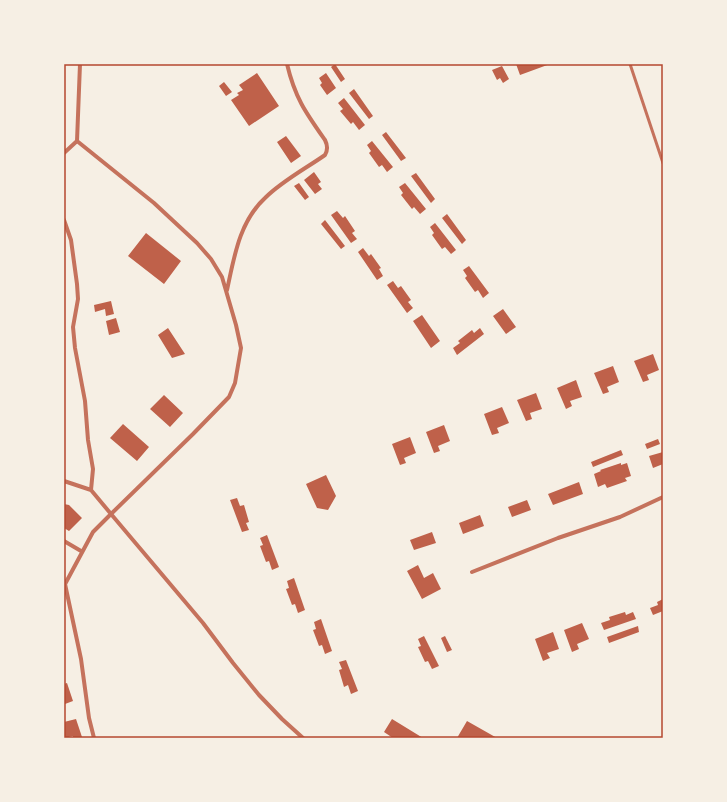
<svg xmlns="http://www.w3.org/2000/svg" width="727" height="802" font-family="'Archivo Narrow',sans-serif">
  <style>
    .building { fill: #bf614a }
    .lines { fill: none; stroke-linecap: round; stroke-linejoin: round }
    .service { stroke: #c5725c; stroke-width: 3 }
    .minor { stroke: #c5725c; stroke-width: 4 }
    .neatline { fill: none; stroke: #b5482f; stroke-width: 1.5 }
  </style>
  <rect width="100%" height="100%" fill="#f6efe4"/>
  <path class="building" d="M335,64L345,79L341,82L331,67Z
    M516,64H550L520,75Z
    M502,66L509,79L503,83L500,78L497,80L492,70Z
    M257,73L279,106L249,126L231,100L239,95L237,93L243,90L239,85Z
    M326,73L336,88L327,95L320,85L322,83L319,78Z
    M224,82L232,92L226,96L219,86Z
    M354,89L373,116L369,119L349,93Z
    M344,98L365,125L359,130L353,122L351,124L340,111L343,109L338,103Z
    M386,132L406,158L401,161L382,135Z
    M286,136L301,156L291,163L277,142Z
    M372,141L393,167L387,172L382,165L379,167L369,153L371,151L367,145Z
    M314,172L321,182L318,184L322,189L315,194L304,180Z
    M416,173L435,199L431,203L411,176Z
    M299,183L309,197L305,200L294,186Z
    M405,183L426,209L420,214L414,207L412,209L401,195L403,193L399,187Z
    M337,211L343,218L345,216L355,231L352,233L357,239L351,243L331,215Z
    M447,214L466,240L462,244L442,218Z
    M325,220L345,246L341,249L321,224Z
    M435,223L456,250L451,254L445,247L442,249L432,235L434,233L430,227Z
    M146,233L181,261L164,284L128,256Z
    M363,248L369,256L371,254L381,268L379,269L383,276L377,280L358,252Z
    M469,266L489,293L483,298L478,290L475,292L465,278L467,276L463,270Z
    M393,281L398,288L401,286L411,300L408,302L413,308L407,313L387,285Z
    M111,301L114,314L106,316L105,309L95,312L94,305Z
    M503,309L516,327L506,334L493,316Z
    M422,315L440,341L431,348L413,321Z
    M116,318L120,332L109,335L106,321Z
    M168,328L185,354L172,358L158,335Z
    M480,328L484,334L457,355L453,348L460,343L458,341L472,330L474,333Z
    M653,354L659,370L647,375L649,380L643,382L634,361Z
    M613,366L619,382L607,387L609,392L603,394L594,373Z
    M576,380L582,397L570,401L572,406L566,409L557,388Z
    M536,393L542,409L530,413L532,419L526,421L517,400Z
    M164,395L183,413L170,427L150,409Z
    M502,407L509,423L497,428L499,433L492,435L484,414Z
    M123,424L149,447L137,461L110,438Z
    M444,425L450,441L438,446L440,451L434,453L426,432Z
    M410,437L416,453L404,458L406,463L400,465L392,444Z
    M658,439L660,444L647,449L645,444Z
    M621,450L623,455L593,467L591,462Z
    M663,452V464L653,468L649,456Z
    M621,463V465L627,463L631,476L625,478L627,481L607,488L605,484L598,487L594,474L601,471L600,470Z
    M326,475L336,496L328,510L317,508L306,484Z
    M579,482L583,494L553,505L548,494Z
    M237,498L240,506L244,505L249,522L246,523L249,530L242,532L230,500Z
    M527,500L531,510L512,517L508,507Z
    M64,504L69,505L82,518L69,531L64,528Z
    M480,515L484,526L463,534L459,523Z
    M432,532L436,543L414,550L410,540Z
    M267,535L279,567L272,570L269,561L266,562L260,546L263,545L260,538Z
    M418,565L424,578L433,573L441,589L422,599L407,571Z
    M294,578L305,610L298,613L295,604L292,605L286,589L289,588L287,581Z
    M663,599V611L653,615L650,608L658,605L657,602Z
    M625,612L626,615L633,612L636,619L604,630L601,623L610,620L609,617Z
    M321,619L332,651L325,654L322,645L319,646L313,630L316,629L314,622Z
    M582,623L589,639L577,644L579,649L572,652L564,630Z
    M638,626L639,632L609,643L607,637Z
    M553,632L559,649L547,653L550,658L543,661L535,639Z
    M424,636L439,666L432,669L428,661L425,662L418,647L421,646L418,639Z
    M445,636L452,650L447,652L441,638Z
    M346,660L358,691L351,694L348,685L344,687L339,670L342,669L339,662Z
    M67,683L73,701L65,704L64,684Z
    M76,719L82,737L73,738V736L64,738V722Z
    M392,719L423,738H393L384,732Z
    M467,721L497,738H457Z"/>
  <g class="lines">
    <path class="service" d="M630,64L663,163"/>
    <path class="minor" d="M64,153L77,141L80,64
      M64,220L71,240L77,284L78,299L73,327L75,348L85,401L88,440L93,469L91,490
      M227,290C234,258 239,222 265,198C282,181 305,169 325,155C328,150 328,146 325,140C306,113 295,98 287,64
      M64,481L91,490L111,514L193,434L229,397L235,383L241,348L236,325L222,277L211,259L197,243L154,203L77,141
      M64,541L81,551
      M472,572L558,538L620,517L663,497
      M65,584L81,659L89,718L94,738
      M64,586L93,532L111,514L203,623L233,663L259,695L282,719L303,738"/>
  </g>
  <rect width="727" height="802" fill="none" stroke="#f6efe4" stroke-width="130"/>
  <rect x="65" y="65" width="597" height="672" class="neatline"/>
</svg>
